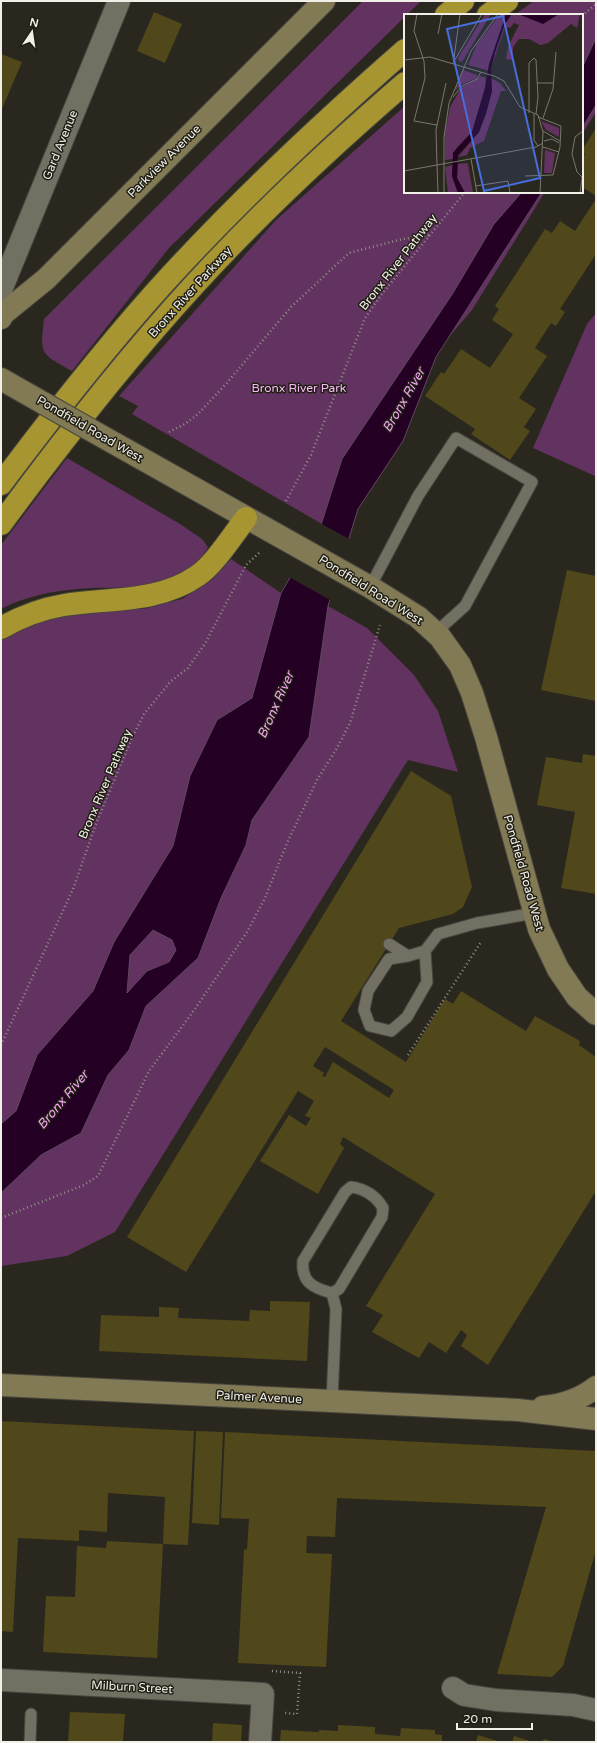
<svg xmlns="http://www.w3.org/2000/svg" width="597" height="1743" font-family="'Varela Round',sans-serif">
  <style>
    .green { fill: #623261 }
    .water { fill: #230024; stroke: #60485f; fill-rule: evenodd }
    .pier { fill: #2a281e }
    .building { fill: #50471b; fill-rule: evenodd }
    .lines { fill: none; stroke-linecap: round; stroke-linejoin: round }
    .lane-casing { stroke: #48463e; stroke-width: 13 }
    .street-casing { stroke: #48463e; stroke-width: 24 }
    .secondary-casing { stroke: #48463e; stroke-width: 24 }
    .highway-casing { stroke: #48463e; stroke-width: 24 }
    .path { stroke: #918f87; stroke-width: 2.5; stroke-dasharray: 1 3; stroke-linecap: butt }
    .lane { stroke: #726f63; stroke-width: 11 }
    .street { stroke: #726f63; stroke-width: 22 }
    .secondary { stroke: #827a54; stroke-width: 22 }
    .highway { stroke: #a79532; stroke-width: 22 }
    .secondary-bridge-casing { stroke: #48463e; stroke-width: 24; stroke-linecap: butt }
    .secondary-bridge { stroke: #827a54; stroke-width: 22 }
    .labels { text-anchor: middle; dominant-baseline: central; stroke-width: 3; stroke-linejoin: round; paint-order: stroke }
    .street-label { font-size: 12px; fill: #f0efe8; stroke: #211f14 }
    .park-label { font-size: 12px; fill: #fcbbfa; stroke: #211f14 }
    .water-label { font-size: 13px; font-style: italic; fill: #f4a4f2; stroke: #211f14 }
    .inset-road { fill: none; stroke: #79786f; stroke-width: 1 }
    .view { fill: #476edb; fill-opacity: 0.15; stroke: #476edb; stroke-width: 2 }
    .inset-edge { fill: none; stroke: #f0efe8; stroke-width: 2 }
  </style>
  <rect width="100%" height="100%" fill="#2a281e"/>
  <path class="green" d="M363,1H421L169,248L72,371C40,353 40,355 44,319Z
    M534,1H596V112L582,134V15H514Z
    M405,106V192H545L472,310L436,352L341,535L132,414L138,406L119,396L276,220Z
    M596,313V472L595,476L533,448L587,324Z
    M67,458L180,524L202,539L208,547C199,564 179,578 160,584C139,590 102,586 78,589C52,591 24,597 1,609V545Z
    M231,559L281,593L252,699L217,720L190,776L173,846L115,942L93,991L37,1055L16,1111L1,1124V635L29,620L87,609H143L182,599L212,580Z
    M328,606L367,628L414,675L438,711L458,772L408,760L115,1232L67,1256L1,1266V1193L41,1155L81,1133L108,1075L129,1050L146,1006L198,958L221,898L246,845L252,820L309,737Z
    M153,930L172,940L176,950L169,962L147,971L127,994L130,955Z"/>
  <path class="water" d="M596,38V105L582,128V68Z
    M522,192H542L436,357L403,441L358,509L328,606L309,737L252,820L246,845L221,898L198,958L146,1006L129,1050L108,1075L81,1133L41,1155L1,1193V1124L16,1111L37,1055L93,991L114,942L173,846L190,776L217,720L252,698L281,593L321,525L342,459L453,293L494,224ZM153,930L172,940L176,950L169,962L147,971L127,993L130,955Z"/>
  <path class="pier" d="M320,523L351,540L332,601L289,577Z"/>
  <path class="building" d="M154,12L182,24L165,63L137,51Z
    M1,54L22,62L1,111Z
    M596,128V196L582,187V159L585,154L582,152V150Z
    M596,199V254L560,309L565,312L556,326L551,323L535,348L547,356L519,398L536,409L524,427L530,431L510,460L471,434L475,429L425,396L441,372L444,374L461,349L490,368L513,334L492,320L499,309L495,306L545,229L552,233L560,221L575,231Z
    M567,570L596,576V701L541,690Z
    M583,754L596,756V894L561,888L575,812L537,805L546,757L582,763Z
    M411,771L451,796L472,887L463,907L453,914L399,928L341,1021L406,1062L445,999L453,1004L461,991L526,1031L535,1016L580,1041L579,1045L596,1057V1191L488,1365L461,1346L467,1335L461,1330L446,1353L429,1342L419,1358L372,1332L383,1315L366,1306L435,1194L343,1137L340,1144L344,1148L318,1194L260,1161L289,1115L306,1126L311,1118L305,1116L314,1101L298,1091L186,1272L127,1237ZM325,1047L394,1090L389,1098L333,1062L325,1077L322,1076L324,1073L313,1066Z
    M270,1301L310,1302L307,1361L99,1351L101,1315L159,1317V1307L179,1308L178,1318L249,1321L250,1310L270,1311Z
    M1,1421L194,1431L188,1545L163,1544L165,1497L108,1493L107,1532L79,1530V1541L18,1538L13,1632L1,1631Z
    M196,1431L223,1432L219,1525L192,1523Z
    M225,1432L596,1451V1550L563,1666L552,1677L497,1674L546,1507L337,1498L335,1537L307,1536L306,1553L332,1554L326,1667L238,1663L244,1549L247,1550L249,1519L221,1518Z
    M107,1541L163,1544L157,1658L43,1652L46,1596L75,1597L77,1546L106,1548Z
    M70,1712L125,1714L123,1742H68Z
    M213,1723L242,1725L241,1742H212Z
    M338,1725L375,1727V1734L400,1736L401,1728L435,1730V1734L442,1735V1742H280L281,1730L319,1732V1730L338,1731Z
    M478,1735L501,1742H476Z
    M514,1736L533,1742H512Z
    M545,1739L554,1742H540Z"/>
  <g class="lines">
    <defs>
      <path id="lane" d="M370,587L418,496L456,438L532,482L465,606L435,633
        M389,944L408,956
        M425,951L427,982L407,1017L391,1031L370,1026L364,1010L368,991L389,959L408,956L425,951L438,934L477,923L535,913
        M332,1293C313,1288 301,1282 303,1261L345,1192L351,1187C366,1189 376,1196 383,1208L382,1217L339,1289L332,1293L336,1309L332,1401
        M30,1742L31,1714"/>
      <path id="street" d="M1,290L119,1
        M1,1680L263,1694L260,1742
        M453,1688L464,1695L496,1700L573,1705L596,1710"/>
      <path id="secondary" d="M1,318L3,314L46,279L324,1
        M1,379L45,404
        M89,429L370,587L418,617L440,637L460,665L472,693L486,737L539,929L558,969L577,997L596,1014
        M1,1385L518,1410L596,1419
        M543,1407C562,1405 581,1399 596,1387"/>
      <path id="highway" d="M446,15L463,1
        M488,15L507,1
        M1,484C55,412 111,340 172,274C245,195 324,121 405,50
        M1,524C62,441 125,360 195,284C260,213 332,146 405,83
        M1,628C22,616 40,609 64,605C109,598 158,603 197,576C214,565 233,535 246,518"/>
    </defs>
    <use href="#lane" class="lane-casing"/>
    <use href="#street" class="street-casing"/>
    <use href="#secondary" class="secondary-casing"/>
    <use href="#highway" class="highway-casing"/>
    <path class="path" d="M582,16L596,4
      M169,432L185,424L198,414L226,384L291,307L349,253L403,239L431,235
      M286,501L311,455L365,318L382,294L465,192
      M1,1045L73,889L96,824L131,740L144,714L171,681L188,668L206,642L246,565L260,552
      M408,1055L481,942
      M1,1218L84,1185L98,1176L149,1071L195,1009L247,932L265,898L287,843L317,780L337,748L350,723L380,625
      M272,1671L300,1673L297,1714L285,1713"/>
    <use href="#lane" class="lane"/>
    <use href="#street" class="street"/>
    <use href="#secondary" class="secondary"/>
    <use href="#highway" class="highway"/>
    <defs>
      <path id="secondary-bridge" d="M45,404L89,429"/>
    </defs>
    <use href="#secondary-bridge" class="secondary-bridge-casing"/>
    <use href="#secondary-bridge" class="secondary-bridge"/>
  </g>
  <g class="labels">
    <g class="street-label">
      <text transform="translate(60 145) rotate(-68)">Gard Avenue</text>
      <text transform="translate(164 161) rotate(-45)">Parkview Avenue</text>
      <text transform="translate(398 262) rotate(-52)">Bronx River Pathway</text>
      <text transform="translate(190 292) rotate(-48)">Bronx River Parkway</text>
      <text transform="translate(90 429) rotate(30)">Pondfield Road West</text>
      <text transform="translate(371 590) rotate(32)">Pondfield Road West</text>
      <text transform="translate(105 784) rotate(-67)">Bronx River Pathway</text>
      <text transform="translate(524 873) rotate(74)">Pondfield Road West</text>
      <text transform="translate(259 1397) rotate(3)">Palmer Avenue</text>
      <text transform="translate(132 1687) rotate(3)">Milburn Street</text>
    </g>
    <g class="park-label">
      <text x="299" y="388">Bronx River Park</text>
    </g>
    <g class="water-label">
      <text transform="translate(404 400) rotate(-60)">Bronx River</text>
      <text transform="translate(276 705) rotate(-66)">Bronx River</text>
      <text transform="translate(63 1100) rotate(-50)">Bronx River</text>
    </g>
  </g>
  <g transform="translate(404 14)">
    <rect width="179" height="179" fill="#2a281e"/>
    <path d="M81,0H87L58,48L55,47L54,44ZM96,0H176L173,14L167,10L144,29L136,31L125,25H115L109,33V46L102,45L104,33L115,11L110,9L106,14L101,13L86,57L64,51L73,30ZM59,56L73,61V64L57,71L51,77ZM77,62L82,64L81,74L68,118L54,132L49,139V145L41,146V119L46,93L57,74ZM87,64L96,69L102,77H97L80,127L66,134L63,141L54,143L75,118L88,77ZM137,107L155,114V123L142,116ZM141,136L151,139L148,159H140ZM63,149L64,150L69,179H61L53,164L54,150ZM49,151L48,162L54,179H44L41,153Z" fill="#623261"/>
    <path d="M102,0H108L101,10L91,39L87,55L88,77L82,100L75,118L54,141L53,164L61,179H54L48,162L49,139L68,118L81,74L85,50ZM114,0H155L139,10Z" fill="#230024"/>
    <path class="inset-road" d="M13,0L10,17L20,47L21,64L10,107L33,111M34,20L38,0M50,44L56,0M0,46L26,43L90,62L100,67L116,93L134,101L139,118L136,179M49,49L78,0M133,69H150M49,83L58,72L73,65L77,58M125,99V49L130,44L132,46L134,83L132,100M130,100V126L134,132M139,104L149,75L152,38M139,117L156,127M140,127L148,125L155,129M139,133L155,138M67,145L73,179M33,151L32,116L42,69M33,151L34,179M0,157L132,133L139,129M121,162L149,161L156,133L157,112L134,103M178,163L173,158L168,140L171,123L179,117M71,172L104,167L106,179M40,179V123L45,89L67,37L94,0M176,179L179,158"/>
    <path class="view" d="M99,2L136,164L80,177L43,15Z"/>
    <rect width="179" height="179" class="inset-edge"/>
  </g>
  <rect width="597" height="1743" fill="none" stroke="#f0efe8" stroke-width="4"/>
  <g transform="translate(32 32) rotate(13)" stroke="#211f14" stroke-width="3" paint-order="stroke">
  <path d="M0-3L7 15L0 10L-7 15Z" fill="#f0efe8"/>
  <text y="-6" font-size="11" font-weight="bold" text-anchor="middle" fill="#f0efe8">N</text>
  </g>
  <path d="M457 1723v6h75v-6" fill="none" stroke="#f0efe8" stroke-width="2"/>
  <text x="463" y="1723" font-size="12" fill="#f0efe8" stroke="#211f14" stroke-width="3" paint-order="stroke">20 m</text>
</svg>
